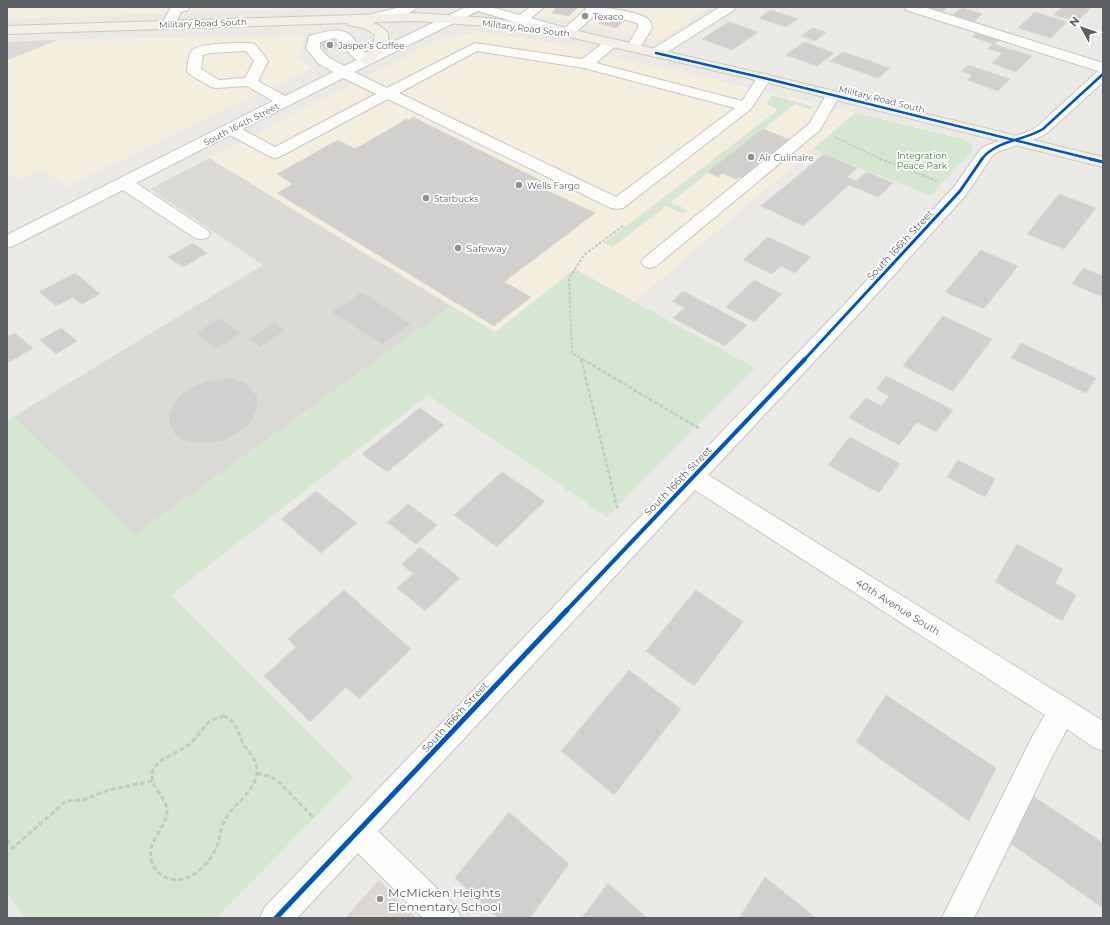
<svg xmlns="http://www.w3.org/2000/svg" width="1110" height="925" font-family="Montserrat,sans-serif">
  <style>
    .commercial { fill: #f4eedf }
    .industrial { fill: #dcdad7 }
    .education { fill: #dbd8d4 }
    .green { fill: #d5e6d1 }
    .building { fill: #d1d0ce; stroke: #dad8d4 }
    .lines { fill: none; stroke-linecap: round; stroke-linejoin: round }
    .minor-casing { stroke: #c7c7c6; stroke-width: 2 }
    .major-casing { stroke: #d1c8b5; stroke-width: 2 }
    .path-far3 { stroke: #c5cac8; stroke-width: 1.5; stroke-dasharray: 2.5 1.5; stroke-linecap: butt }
    .path-far2 { stroke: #c5cac8; stroke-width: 2; stroke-dasharray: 3 1.5; stroke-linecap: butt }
    .path-far1 { stroke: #c5cac8; stroke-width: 2.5; stroke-dasharray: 4 2; stroke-linecap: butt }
    .path { stroke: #c5cac8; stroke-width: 3; stroke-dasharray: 5 2.5; stroke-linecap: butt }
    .minor { fill: #fcfcfb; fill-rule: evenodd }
    .major { fill: #f2efe8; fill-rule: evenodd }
    .cycleway-far3-casing { stroke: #fff; stroke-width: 4 }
    .cycleway-far2-casing { stroke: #fff; stroke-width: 5 }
    .cycleway-far1-casing { stroke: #fff; stroke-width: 6 }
    .cycleway-casing { stroke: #fff; stroke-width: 8 }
    .cycleway-far3 { stroke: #0057b8; stroke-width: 2.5 }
    .cycleway-far2 { stroke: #0057b8; stroke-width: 3 }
    .cycleway-far1 { stroke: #0057b8; stroke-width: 4 }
    .cycleway { stroke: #0057b8; stroke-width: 5 }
    .poi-dot { fill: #8d8f90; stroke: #fff; stroke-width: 1.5 }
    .labels { text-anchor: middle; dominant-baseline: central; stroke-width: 3.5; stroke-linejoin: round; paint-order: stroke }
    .far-poi-label { font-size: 9px; fill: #5b5f63; stroke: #fff; text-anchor: start }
    .far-street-label { font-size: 9px; fill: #5b5f63; stroke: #fff }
    .far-park-label { font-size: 9px; fill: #3b833a; stroke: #fff }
    .street-label { font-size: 10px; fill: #5b5f63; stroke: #fff }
    .poi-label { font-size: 10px; fill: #5b5f63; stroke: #fff; text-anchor: start }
    .near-poi-label { font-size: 12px; fill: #5b5f63; stroke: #fff; text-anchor: start }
  </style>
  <rect width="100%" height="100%" fill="#ebe9e5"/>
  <path class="commercial" d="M7,7H342L7,19Z
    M514,7H704L708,8L659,41L525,12Z
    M482,32L562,44L855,113L634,302L575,269L495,332L209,158L443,37Z
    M305,35L299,60L313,67L67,187L42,169L19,180L7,172V60L58,40Z"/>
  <path class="industrial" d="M58,40L7,60V42Z
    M209,158L451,306L135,535L13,417L263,265L150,189Z"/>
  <path class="education" d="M379,880L416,918H345Z"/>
  <path class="green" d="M772,95L812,106L813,108L808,109L795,104L671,202L687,210L683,214L666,206L613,247L604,243L778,110L766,104Z
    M855,113L966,140L972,145V151L931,196L813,149Z
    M575,269L755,368L607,517L428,395L171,595L354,778L216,918H25L7,893V421L13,417L135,535L451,306L495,332Z"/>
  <path class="building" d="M557,7H578L569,16L552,13Z
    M927,7H948L942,12Z
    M1062,7H1083L1090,9L1077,22L1054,15Z
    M962,8L982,14L974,22L953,15Z
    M771,10L798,19L786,27L759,18Z
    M1035,12L1067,22L1051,38L1018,28Z
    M608,14L626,19L616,28L598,23Z
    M729,22L758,32L732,50L702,39Z
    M812,28L826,32L815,41L801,36Z
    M977,32L1000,40L994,44L972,37Z
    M334,40L339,47L325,50L320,43Z
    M804,42L834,53L817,66L786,55Z
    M993,44L1032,56L1016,72L992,63L1002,53L988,49Z
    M843,52L890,68L878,78L830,61Z
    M968,65L1010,79L998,91L967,80L972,75L961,71Z
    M413,117L550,185L544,189L595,213L504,282L531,297L494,326L277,193L293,184L277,174L338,140L355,149L407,119L409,120Z
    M763,129L793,141L747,179L740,177L736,179L722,173L718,177L707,172Z
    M824,154L857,168L847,177L856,181L867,172L893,183L878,197L849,185L803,226L761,206Z
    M1059,194L1096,208L1064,249L1027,234Z
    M768,237L811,257L795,273L781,266L772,274L743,260Z
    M193,243L207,253L183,267L168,257Z
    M981,250L1018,266L984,309L945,292Z
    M1083,268L1103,276V297L1072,284Z
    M75,273L100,294L82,304L73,297L56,306L39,292Z
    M754,280L782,294L754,322L726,307Z
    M683,291L747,325L725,346L673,318L685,308L672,301Z
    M362,292L411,324L382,345L332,312Z
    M943,316L992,339L953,391L903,366Z
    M220,318L241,333L217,349L196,333Z
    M275,322L286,330L260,347L250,339Z
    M61,328L77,341L56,354L40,340Z
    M15,333L33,348L7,363V337Z
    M1021,343L1096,378L1086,393L1011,358Z
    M886,376L953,410L936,432L917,422L899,445L849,418L866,398L881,406L889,396L876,389Z
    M219,379H232L243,382L251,388L257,396L258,406L254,416L247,426L236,434L223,441L208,443H194L183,440L174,433L169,424V414L173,404L181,395L192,387L205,382Z
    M420,408L444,425L387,472L362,454Z
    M850,437L900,464L879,493L828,465Z
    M958,460L995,479L985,497L947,477Z
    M502,472L545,501L497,547L454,515Z
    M316,491L357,523L321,553L281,519Z
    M408,504L437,525L416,544L387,522Z
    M1017,544L1063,569L1055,583L1076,595L1062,621L995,582Z
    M420,547L460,578L425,611L397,588L413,574L402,564Z
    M344,590L411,649L359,699L346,687L310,722L264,676L296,647L288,639Z
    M696,590L743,622L694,686L646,651Z
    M629,670L681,709L614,795L561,751Z
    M886,695L996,768L969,821L856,742Z
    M1033,796L1103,843V908L1010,843Z
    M509,812L569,864L530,918H498L455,878Z
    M765,877L816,918H739Z
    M608,883L647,918H582Z"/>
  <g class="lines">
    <defs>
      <path id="minor" d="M171,7H189L188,10L181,12L174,27H164L162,24Z
        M401,7H417C412,15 382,22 372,20L371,17L372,14Z
        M466,7H491L520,15L530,7H544L531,18L565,28L586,9L585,7C599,7 642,10 651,22L652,28L638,51H628L626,48L638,28V24L634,22L598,12L573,35L568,36L524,24L515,29L510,28L508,25L512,21L478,11L354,72L387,88L475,43L582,59L607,40H617L619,43L596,63L742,101L759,75L764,74L769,75L771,78L751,109L623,208L617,209L611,208L388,99L281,156L275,158L269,156L230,135L136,183L207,230L210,234L207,238L201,239L195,238L123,190L13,246L7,248V235L273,101L247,86L216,88L211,87L189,74L187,71C188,65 188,57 191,52C196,42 239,43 250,43L255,44L268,61L258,81L285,96L333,72L318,63L306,48L309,36C322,33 339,26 350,35C357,41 359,50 368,54ZM335,38C345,43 347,54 357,60L344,66L328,57L320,48V42ZM246,51L254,61L245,78L219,80L201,69L203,55L210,53ZM477,51L584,68L735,108L616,197L399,93ZM343,78L376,94L275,147L242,129Z
        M720,7H735L734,10L661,56L656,57L651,56L649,53L651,50Z
        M905,7H924L1103,63V82L1048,132L1040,137L997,152L992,156L966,195L855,318L708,475L1103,721V751L1093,747L1067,729L1051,759L974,918H942L1031,739L1045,715L695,490L378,831L456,907L461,918H423L358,853L297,918H260L265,907L841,308L954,187L980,150L985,146L1030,131L1038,126L1098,71L906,10Z
        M833,91L838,92L840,95L820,130L656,266L650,268L644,266L641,262L644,258L809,124L828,92Z"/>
      <path id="major" d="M416,13L488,18L561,27L764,74L1103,157V167L764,82L561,35L488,26L416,21L373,22C377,25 386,28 388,34C391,43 380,59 371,63C368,65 365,64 362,63L360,60L373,45L375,35L364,28L348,25L347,23L7,34V26Z"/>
    </defs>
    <use href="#minor" class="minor-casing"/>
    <use href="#major" class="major-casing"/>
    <path class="path-far3" d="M835,137L883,160"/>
    <path class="path-far2" d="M880,159L937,181
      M584,360L572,353L569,278L584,255L623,226"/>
    <path class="path-far1" d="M581,359L618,511
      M582,359L700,429"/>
    <path class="path" d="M223,716C236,720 237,730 242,741C245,749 252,754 255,761C265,787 234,801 225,820C220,828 220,837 217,846C209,866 185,889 163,876C158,873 154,868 152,862C145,841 165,831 167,812C168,797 146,785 153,770C160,756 175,755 187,746C196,740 201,730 209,722C212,719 219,718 223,716Z
      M257,773L272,777L280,783L313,817
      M7,840L13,848L66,801L83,800L108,790L152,781"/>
    <use href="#minor" class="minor"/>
    <use href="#major" class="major"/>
    <defs>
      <path id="cycleway-far3" d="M656,53L764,78L1095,160
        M981,160C995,140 1024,141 1043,129L1103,74"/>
      <path id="cycleway-far2" d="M1090,159L1103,162
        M804,360L960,191L982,159"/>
      <path id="cycleway-far1" d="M566,611L805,359"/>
      <path id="cycleway" d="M276,918L567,610"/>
    </defs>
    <use href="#cycleway-far3" class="cycleway-far3-casing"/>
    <use href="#cycleway-far2" class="cycleway-far2-casing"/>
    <use href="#cycleway-far1" class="cycleway-far1-casing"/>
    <use href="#cycleway" class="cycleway-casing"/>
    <use href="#cycleway-far3" class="cycleway-far3"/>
    <use href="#cycleway-far2" class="cycleway-far2"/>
    <use href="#cycleway-far1" class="cycleway-far1"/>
    <use href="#cycleway" class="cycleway"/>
  </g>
  <g class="poi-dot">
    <circle cx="585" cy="16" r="4"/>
    <circle cx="330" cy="45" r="4"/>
    <circle cx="751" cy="157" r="4"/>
    <circle cx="519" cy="185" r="4"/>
    <circle cx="426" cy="198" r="4"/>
    <circle cx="458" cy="248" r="4"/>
    <circle cx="380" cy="899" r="4"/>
  </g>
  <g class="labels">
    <g class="far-poi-label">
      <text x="593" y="16">Texaco</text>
      <text x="338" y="45">Jasper's Coffee</text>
      <text x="759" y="157">Air Culinaire</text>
      <text x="527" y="185">Wells Fargo</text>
      <text x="434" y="198">Starbucks</text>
    </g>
    <g class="far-street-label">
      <text transform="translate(203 23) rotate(-2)">Military Road South</text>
      <text transform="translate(526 28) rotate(7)">Military Road South</text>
      <text transform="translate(882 99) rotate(14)">Military Road South</text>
      <text transform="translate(241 124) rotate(-27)">South 164th Street</text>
    </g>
    <g class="far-park-label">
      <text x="922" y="155">Integration<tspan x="922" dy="10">Peace Park</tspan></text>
    </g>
    <g class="street-label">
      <text transform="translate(900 245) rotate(-47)">South 166th Street</text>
      <text transform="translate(678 481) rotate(-46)">South 166th Street</text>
      <text transform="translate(898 607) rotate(32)">40th Avenue South</text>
      <text transform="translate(455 717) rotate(-47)">South 166th Street</text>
    </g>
    <g class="poi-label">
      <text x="466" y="248">Safeway</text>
    </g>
    <g class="near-poi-label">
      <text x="388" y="892">McMicken Heights<tspan x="388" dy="14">Elementary School</tspan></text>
    </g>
  </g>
  <rect width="1110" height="925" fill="none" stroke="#5b5f63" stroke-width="16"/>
  <g transform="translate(1082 28) rotate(310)" stroke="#ffffff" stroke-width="3" paint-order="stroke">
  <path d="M0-3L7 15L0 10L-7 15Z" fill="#5b5f63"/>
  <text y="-6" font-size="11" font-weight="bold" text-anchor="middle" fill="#5b5f63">N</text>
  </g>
</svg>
